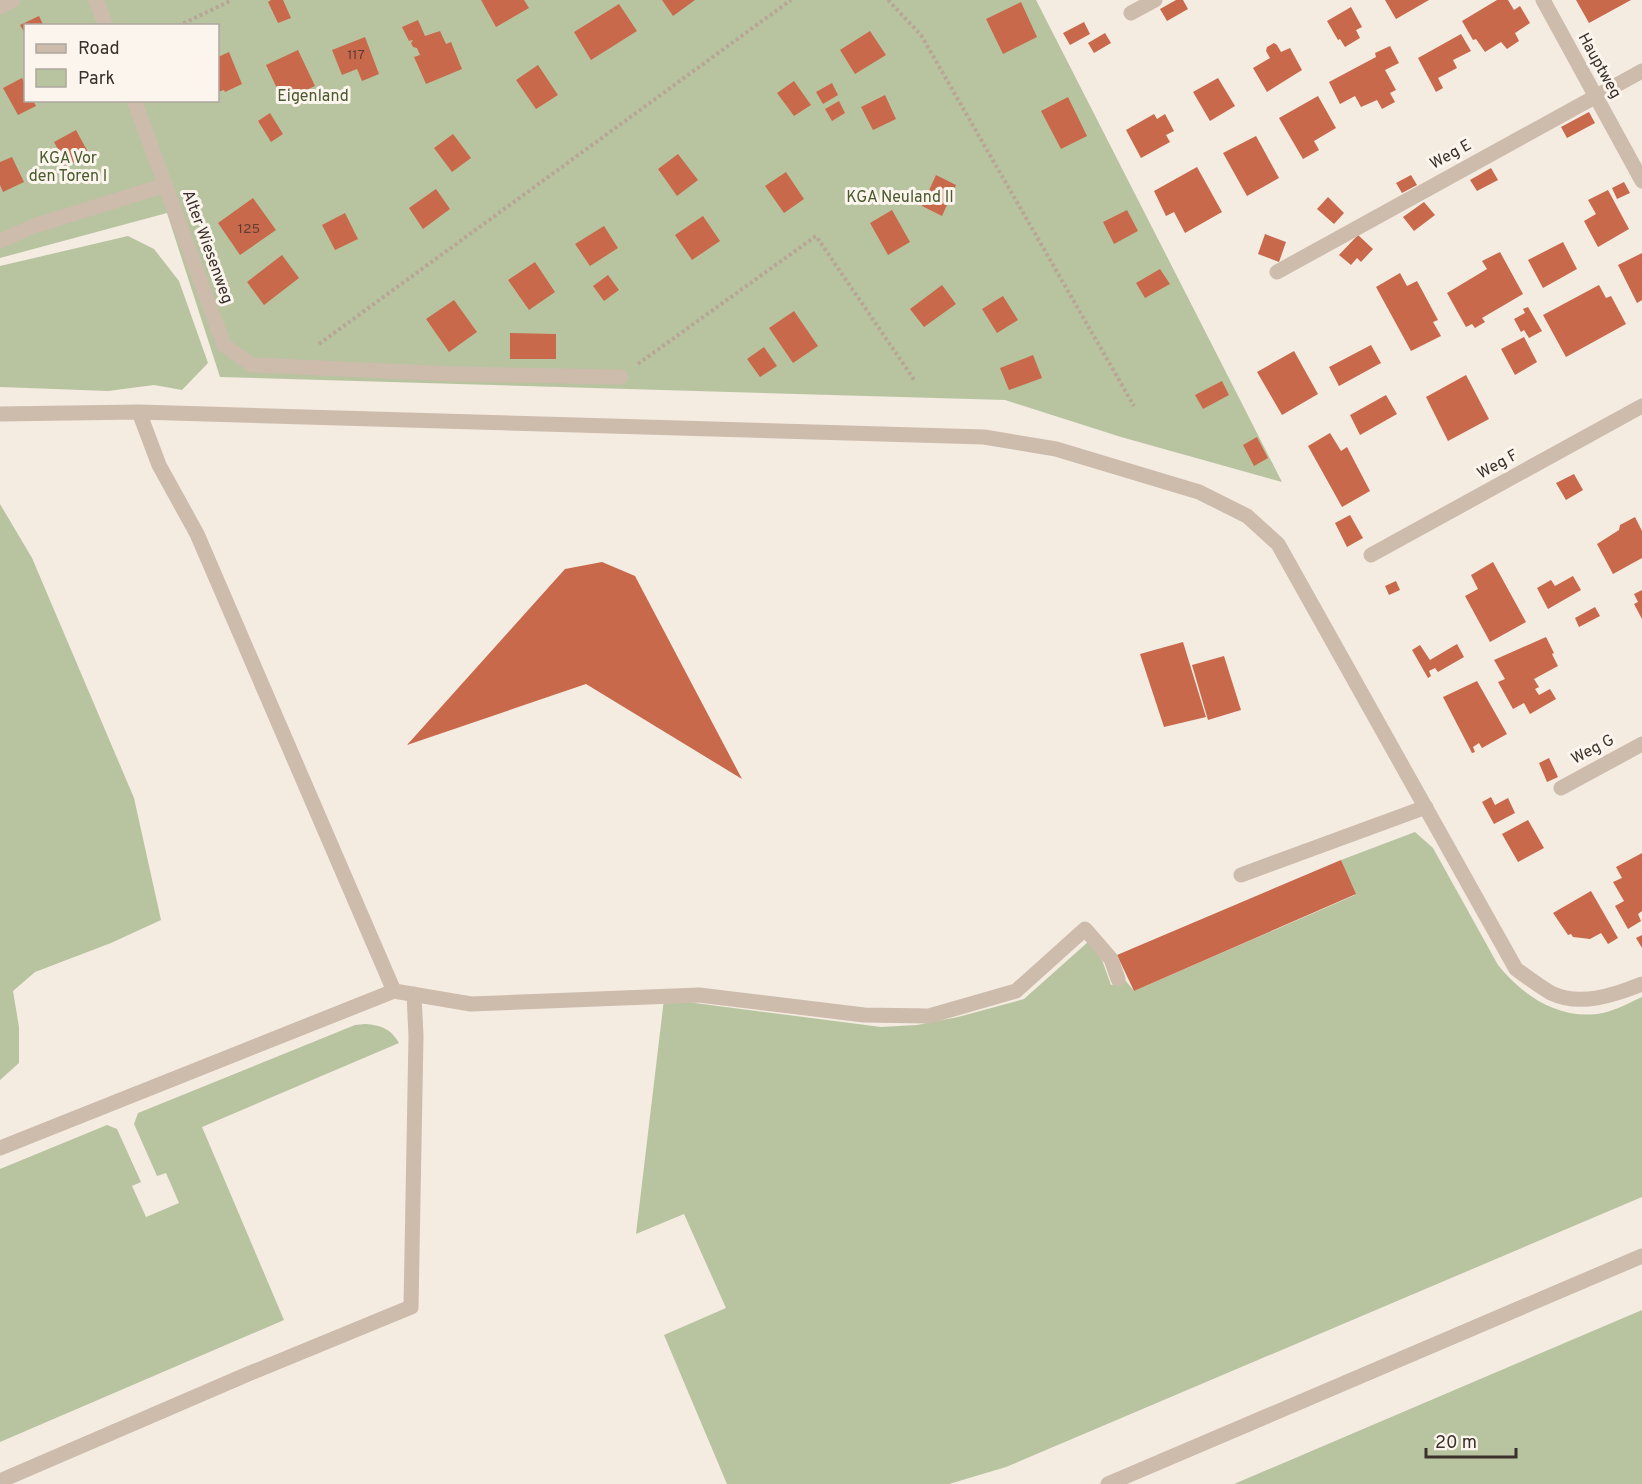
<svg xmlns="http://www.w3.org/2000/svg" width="1642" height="1484" font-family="Overpass,sans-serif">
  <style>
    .green { fill: #b8c4a0; fill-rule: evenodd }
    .building { fill: #c8694b }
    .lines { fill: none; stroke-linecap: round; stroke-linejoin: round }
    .path { stroke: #b9a596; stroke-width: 4; stroke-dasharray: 3 3; stroke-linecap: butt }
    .service { stroke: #cdbbac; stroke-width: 15 }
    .minor { stroke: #cdbbac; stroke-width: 15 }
    .labels { text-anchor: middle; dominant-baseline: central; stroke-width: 6; stroke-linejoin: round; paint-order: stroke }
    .number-label { font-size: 14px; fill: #5e3e33 }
    .street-label { font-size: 16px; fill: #3b302b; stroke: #fbf5ee }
    .park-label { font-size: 16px; fill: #4a5a2e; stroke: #fbf5ee }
  </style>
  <rect width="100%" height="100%" fill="#f4ebe1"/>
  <path class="green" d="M0,0H1036L1282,482L1121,437L1005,400L220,377L167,213L0,258ZM26,26H218V100H26Z
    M128,236L154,249L179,281L208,363L182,390L154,385L108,391L0,387V266Z
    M0,504L32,558L134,798L161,920L111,943L35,972L13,991L19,1027V1063L0,1080Z
    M1415,832L1433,848L1498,965C1523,996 1560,1021 1603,1013C1616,1010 1629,1003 1642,997V1197L1006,1467L949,1484H727L664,1335L726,1308L684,1214L636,1234L664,999L881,1027L917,1025L958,1017L1024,999L1088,942L1102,960L1111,985L1125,980L1134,991L1355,895L1341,860Z
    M365,1024C381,1025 391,1029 399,1043L202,1127L284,1320L0,1442V1169L107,1125L117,1129L141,1182L132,1186L146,1217L179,1203L166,1173L157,1176L134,1124L138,1113L355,1025Z
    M1642,1310V1484H1234Z"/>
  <path class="building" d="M271,0H283L291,18L278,23L268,2Z
    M481,0H524L529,8L496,27Z
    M662,0H695L673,16Z
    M1176,0H1183L1188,9L1167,21L1160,9Z
    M1385,0H1429L1396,19Z
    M1497,0H1508L1514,10L1520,6L1530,23L1515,33L1519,41L1507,49L1501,42L1485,52L1476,39L1473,40L1462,21Z
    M1576,0H1631L1589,23Z
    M1021,2L1037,37L1003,54L986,19Z
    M619,4L637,31L591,60L574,32Z
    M1351,7L1362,27L1356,30L1360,38L1345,47L1340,39L1338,40L1327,21Z
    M39,16L44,26H26V35L20,25Z
    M418,20L425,36L440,31L446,44L451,42L462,69L426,84L414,57L420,55L417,48L413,47L411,43L413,40L409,41L402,27Z
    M1084,22L1090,34L1070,45L1063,33Z
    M870,31L886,55L855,74L840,50Z
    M1105,33L1111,43L1094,53L1088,43Z
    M1461,34L1471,51L1453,60L1457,68L1438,78L1443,88L1436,92L1418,58Z
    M365,37L379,74L362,81L357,69L342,75L332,50Z
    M1274,43L1277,45L1281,52L1290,48L1302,70L1267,92L1253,68L1270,58L1266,51L1267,47Z
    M1390,46L1399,63L1385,70L1396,90L1390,93L1395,102L1382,109L1377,100L1361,107L1355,96L1340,104L1329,82L1376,57L1375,53Z
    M298,50L315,86L283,101L266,65Z
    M229,52L242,84L225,92L224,90L218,92V57Z
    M538,65L558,95L536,109L516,80Z
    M22,78L26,86V100H33L36,106L18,115L3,88Z
    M1218,78L1235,106L1210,121L1193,92Z
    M794,81L811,105L794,116L777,93Z
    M832,83L838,95L823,104L816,92Z
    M885,95L896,119L873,130L861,107Z
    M1318,96L1336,128L1314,141L1319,150L1303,159L1279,118Z
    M1068,97L1087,136L1061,149L1041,111Z
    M839,101L845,113L832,121L825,109Z
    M1589,112L1595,123L1567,138L1561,127Z
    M270,113L283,134L271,142L258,121Z
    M1154,114L1157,119L1165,114L1174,131L1166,135L1170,142L1141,158L1126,130Z
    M76,130L89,154L67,166L54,142Z
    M453,134L471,158L452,172L434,148Z
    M1256,136L1279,178L1247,196L1223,153Z
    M678,154L698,180L677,196L658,169Z
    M12,157L24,182L3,192L0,185V162Z
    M1197,167L1222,212L1185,233L1174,212L1166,216L1154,191Z
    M1491,168L1498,180L1477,191L1470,180Z
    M786,172L804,199L784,213L765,186Z
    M936,175L956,185L942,216L922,206Z
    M1411,175L1417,185L1402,193L1396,183Z
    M1624,182L1630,193L1617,199L1612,188Z
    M436,189L450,209L423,229L409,208Z
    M1608,190L1629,229L1598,247L1584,221L1596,214L1588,200Z
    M1328,197L1344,213L1334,224L1317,209Z
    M253,198L276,230L240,255L218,223Z
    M1424,202L1435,215L1414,231L1403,217Z
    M892,210L910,242L888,255L870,223Z
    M1127,210L1138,231L1114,244L1103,222Z
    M345,213L358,239L335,250L322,225Z
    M703,216L720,241L692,260L675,235Z
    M604,226L618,248L590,266L575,244Z
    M1265,234L1286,242L1279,262L1258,254Z
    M1358,235L1373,249L1361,262L1357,258L1351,265L1339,255Z
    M1563,242L1577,269L1543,288L1528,260Z
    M1500,252L1523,294L1482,318L1485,322L1475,328L1472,324L1466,327L1447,293L1487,269L1482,261Z
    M1642,253V300L1637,303L1618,265Z
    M282,255L299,278L264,305L247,282Z
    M535,262L555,292L529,310L508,280Z
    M1160,269L1170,284L1145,298L1136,283Z
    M1400,273L1407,286L1417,281L1438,320L1433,322L1441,336L1411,351L1376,287Z
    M608,275L619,290L604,301L593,286Z
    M942,285L956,304L924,327L910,309Z
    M1599,285L1606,298L1611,296L1626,324L1566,357L1543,315Z
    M1003,296L1018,320L997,333L982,309Z
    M454,300L477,332L449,352L426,319Z
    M1528,307L1542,331L1529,338L1524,330L1521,332L1514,319L1525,313L1523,309Z
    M794,311L818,346L793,363L769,328Z
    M510,333L556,334V359H510Z
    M1524,337L1537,362L1515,375L1501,349Z
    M1371,345L1381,363L1339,386L1329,367Z
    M764,347L777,366L760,377L747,359Z
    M1294,351L1318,394L1282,415L1257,372Z
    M1033,355L1042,378L1009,390L1000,368Z
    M1466,375L1489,419L1448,441L1426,397Z
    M1222,381L1229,395L1203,409L1195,395Z
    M1386,395L1397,414L1360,435L1350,415Z
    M1330,433L1341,451L1347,447L1370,491L1342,507L1308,446Z
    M1257,437L1268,458L1254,466L1243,445Z
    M1574,474L1583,490L1566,500L1556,483Z
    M1350,515L1363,538L1347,547L1335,523Z
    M1635,517L1642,531V558L1613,574L1597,544L1619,530L1620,525Z
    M602,562L635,576L742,779L586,684L407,745L565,569Z
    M1493,562L1526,622L1490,642L1465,596L1478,589L1471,575Z
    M1573,576L1581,590L1548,609L1537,588L1551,580L1555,586Z
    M1396,581L1400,590L1389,595L1385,586Z
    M1642,590V619L1634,604L1638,602L1634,594Z
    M1595,607L1600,616L1579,627L1575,618Z
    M1546,637L1554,653L1552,654L1558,666L1534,679L1539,687L1535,689L1539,695L1550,689L1556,699L1530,714L1524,703L1513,709L1498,682L1505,679L1494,660Z
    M1183,642L1206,717L1164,727L1140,654Z
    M1457,644L1464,657L1438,672L1435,668L1429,671L1431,676L1428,678L1412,650L1420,645L1430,660Z
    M1224,656L1241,710L1208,720L1192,665Z
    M1477,681L1507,734L1482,748L1479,743L1473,747L1475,752L1472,753L1443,697Z
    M1549,758L1558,777L1547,782L1539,763Z
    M1491,797L1495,805L1508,798L1515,813L1494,824L1482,802Z
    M1528,820L1544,848L1518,862L1502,834Z
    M1642,853V911L1638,914L1641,921L1628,929L1615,906L1624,901L1613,882L1622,878L1616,867Z
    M1341,860L1356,894L1134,991L1117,955Z
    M1591,891L1618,938L1608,944L1601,933L1590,939L1573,937L1571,934L1568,935L1553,913Z
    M1642,935V948L1636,938Z"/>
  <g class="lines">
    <path class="path" d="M888,0L921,35L1134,406
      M178,26L232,0
      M319,344L791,0
      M638,364L816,236L915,381"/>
    <path class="service" d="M1543,0L1642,181
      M1131,13L1155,0
      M0,241L34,226L166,185
      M1277,272L1642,71
      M0,414L139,412L984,437L1056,449L1199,492L1247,516L1278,544L1516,969C1527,977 1539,986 1551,993C1580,1007 1615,995 1642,984
      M1371,555L1642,406
      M1561,788L1642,744
      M1241,875L1426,807
      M394,991L471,1004L699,995L864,1015L929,1016L1016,991L1085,929L1111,959L1118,979
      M0,1148L394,991L197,534L159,465L139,412
      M0,1481L248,1374L411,1307L416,1036L414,994
      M1108,1484L1642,1256"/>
    <path class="minor" d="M96,0L106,26
      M0,7L13,0
      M134,100L224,345L252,365L453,374L621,377"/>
  </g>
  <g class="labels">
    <g class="number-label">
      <text x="356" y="55">117</text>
      <text x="249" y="229">125</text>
    </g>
    <g class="street-label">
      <text transform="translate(1599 66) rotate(61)">Hauptweg</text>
      <text transform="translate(1451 155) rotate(-29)">Weg E</text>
      <text transform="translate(207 247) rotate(70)">Alter Wiesenweg</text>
      <text transform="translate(1498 465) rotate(-29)">Weg F</text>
      <text transform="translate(1593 750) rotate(-28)">Weg G</text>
    </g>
    <g class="park-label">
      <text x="313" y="97">Eigenland</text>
      <text x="68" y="159">KGA Vor<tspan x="68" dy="18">den Toren I</tspan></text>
      <text x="900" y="198">KGA Neuland II</text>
    </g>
  </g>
  <rect x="24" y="24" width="195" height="78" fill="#fbf5ee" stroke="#aea6a0" stroke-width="1.5"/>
  <rect x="36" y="44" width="30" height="9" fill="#cdbbac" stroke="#aea6a0" stroke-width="1.5"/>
  <text x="78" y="54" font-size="18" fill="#3b302b">Road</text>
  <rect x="36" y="69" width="30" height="18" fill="#b8c4a0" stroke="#aea6a0" stroke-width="1.5"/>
  <text x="78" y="84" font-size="18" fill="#3b302b">Park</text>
  <path d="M1426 1448v9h90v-9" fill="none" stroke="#3b302b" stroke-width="3"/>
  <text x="1435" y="1448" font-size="18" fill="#3b302b" stroke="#fbf5ee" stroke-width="4.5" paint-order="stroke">20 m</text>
</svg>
